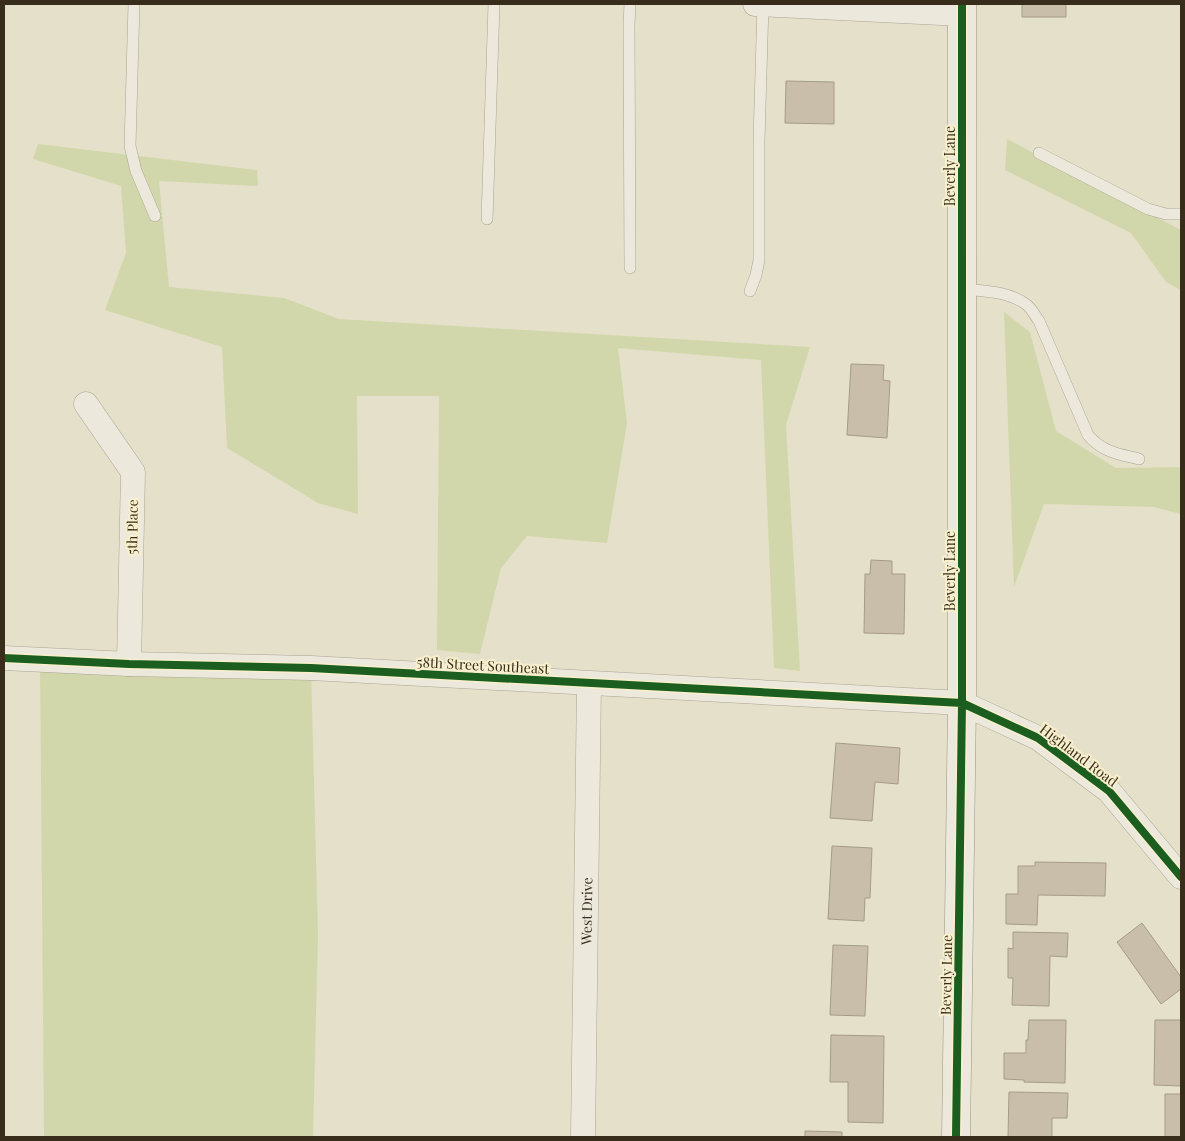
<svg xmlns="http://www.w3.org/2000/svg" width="1185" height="1141" font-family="'Playfair Display',serif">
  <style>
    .green { fill: #d1d7aa }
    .building { fill: #c9beaa; stroke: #a59b89 }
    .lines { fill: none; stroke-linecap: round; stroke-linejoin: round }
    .lane-casing { stroke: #aaa493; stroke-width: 12 }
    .street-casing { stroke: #aaa493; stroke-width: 25 }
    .secondary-casing { stroke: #999383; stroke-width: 29 }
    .lane { stroke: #ece9dc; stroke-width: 11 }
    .street { stroke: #ece9dc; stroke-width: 24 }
    .secondary { stroke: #ece9dc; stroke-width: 28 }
    .cycleway-casing { stroke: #f8f0cd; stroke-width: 11 }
    .cycleway { stroke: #1b5e20; stroke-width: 8 }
    .labels { text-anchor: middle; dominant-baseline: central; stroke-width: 4; stroke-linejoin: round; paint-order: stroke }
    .street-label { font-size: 14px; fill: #382c1b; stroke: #f8f0cd }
  </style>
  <rect width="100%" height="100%" fill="#e5e0c9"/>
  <path class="green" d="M1007,139L1181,230V290L1166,282L1131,233L1005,170Z
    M38,144L257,170L258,186L159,181L169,287L284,298L339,319L810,347L786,425L800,671L774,668L761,360L618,348L627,423L607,543L527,536L501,568L480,654L437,650L439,396H357L358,514L318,503L227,448L222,347L105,310L126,253L121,186L33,159Z
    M1004,312L1030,332L1056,431L1116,468L1181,467V514L1154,507L1044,504L1014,587Z
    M40,659L311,668L318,934L313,1137H44Z"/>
  <path class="building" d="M1022,4H1066V17H1022Z
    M786,81L834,82V124L785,123Z
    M851,364L884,365L883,380L890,381L887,438L847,435Z
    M871,560L892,561V574H905L904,634L864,633L865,574H870Z
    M836,743L900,748L898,784L875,782L872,821L830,818Z
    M832,846L872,848L870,898H865L864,921L828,919Z
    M1035,862L1106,863L1105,896L1038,895L1037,925L1006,924V894H1018V866H1035Z
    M1142,923L1181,977V989L1161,1004L1117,942Z
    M1013,932L1068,933L1067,957L1050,956L1049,1006L1012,1005L1013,978H1008V948L1013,949Z
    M833,945L868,946L865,1016L830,1015Z
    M1029,1020H1066L1065,1083L1024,1082V1080L1004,1079V1053H1026V1040H1028Z
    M1155,1020H1181V1086L1154,1085Z
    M831,1035L884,1036L883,1123L848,1122V1082H830Z
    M1009,1092L1068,1093L1067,1118H1052V1137H1004H1008Z
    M1165,1094H1181V1137H1165Z
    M805,1131L842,1132V1137H805Z"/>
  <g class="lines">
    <defs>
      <path id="lane" d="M134,4L130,146L136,171L155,216
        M1039,153L1148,209L1166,214H1181
        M487,219L494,4
        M630,268L629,25L630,4
        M961,289C983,291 1009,291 1027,305C1032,309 1035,316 1039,321L1088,435C1102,452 1119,454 1139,459
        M750,291L756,275L759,260V141L763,4"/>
      <g id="street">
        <path d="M755,4L962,14"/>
        <path d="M86,404L133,472L129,664"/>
        <path d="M4,658L129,664L311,668L962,703L1038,738L1109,791L1181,877"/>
        <path id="s1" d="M583,1137L589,684"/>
      </g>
      <path id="secondary" d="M956,1137L962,703V4"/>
    </defs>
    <use href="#lane" class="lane-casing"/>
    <use href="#street" class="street-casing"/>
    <use href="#secondary" class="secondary-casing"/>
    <use href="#lane" class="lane"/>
    <use href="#street" class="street"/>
    <use href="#secondary" class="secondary"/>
    <defs>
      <path id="cycleway" d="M4,658L129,664L311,668L962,703L1038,738L1109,791L1181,877
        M956,1137L962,703V4"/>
    </defs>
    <use href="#cycleway" class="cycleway-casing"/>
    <use href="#cycleway" class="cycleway"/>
  </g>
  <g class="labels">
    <g class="street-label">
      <text transform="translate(949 166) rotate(-90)">Beverly Lane</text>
      <text transform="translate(132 527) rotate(-89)">5th Place</text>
      <text transform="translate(949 571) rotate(-90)">Beverly Lane</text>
      <text transform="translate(483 665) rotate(3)">58th Street Southeast</text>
      <text transform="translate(1079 755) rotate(37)">Highland Road</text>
      <text stroke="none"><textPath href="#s1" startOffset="226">West Drive</textPath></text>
      <text transform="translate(946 975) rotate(-89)">Beverly Lane</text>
    </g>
  </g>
  <rect width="1185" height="1141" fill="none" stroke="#382c1b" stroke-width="10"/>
</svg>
